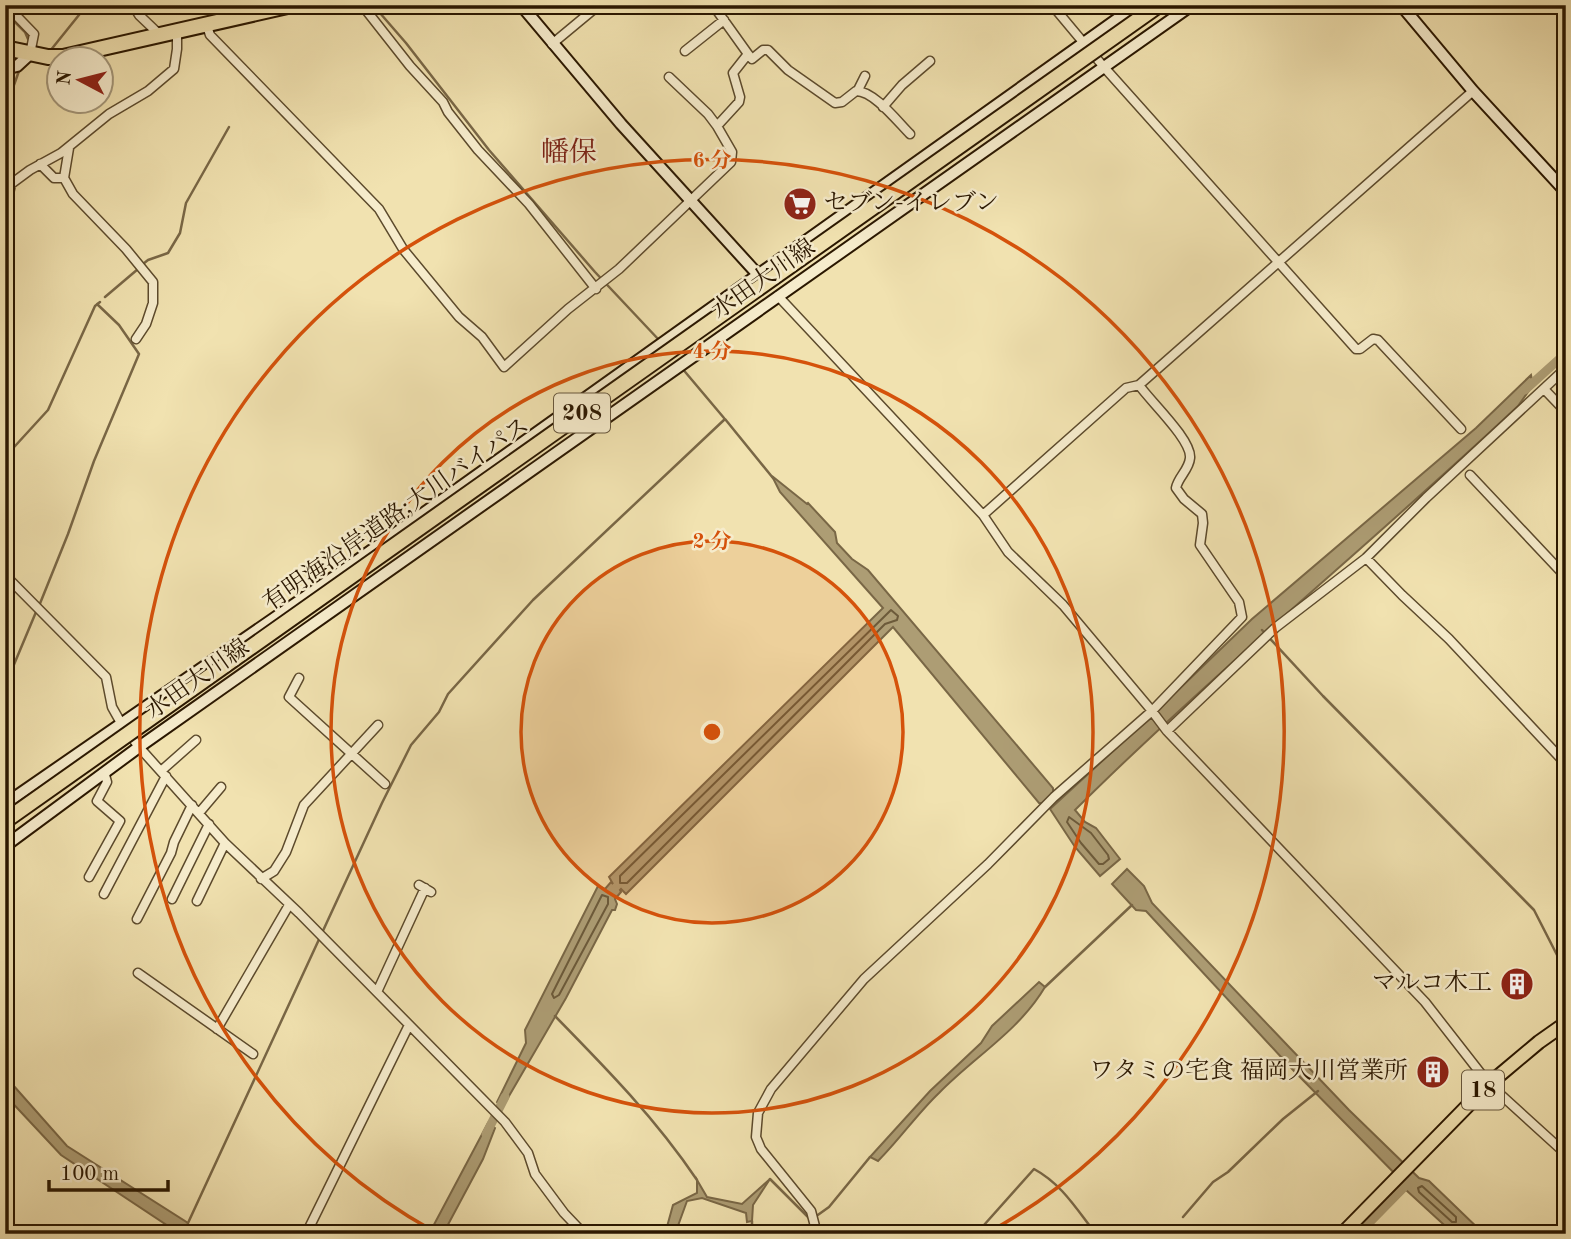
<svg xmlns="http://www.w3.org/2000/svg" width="1571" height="1239" font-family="'Old Standard TT','Noto Serif JP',serif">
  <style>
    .water { fill: #ad9d74; stroke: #796746; stroke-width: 2 }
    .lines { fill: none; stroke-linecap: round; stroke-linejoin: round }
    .shore { stroke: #6c5a3a; stroke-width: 2 }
    .stream { stroke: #796746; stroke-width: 2.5 }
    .canal { stroke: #ad9d74; stroke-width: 9 }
    .street-casing { stroke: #5c4a2c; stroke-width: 11 }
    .secondary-casing { stroke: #2a1700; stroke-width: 14 }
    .primary-casing { stroke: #2a1700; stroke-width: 16 }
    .highway-casing { stroke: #2a1700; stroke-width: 18 }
    .street { stroke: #f6eccc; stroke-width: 8 }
    .secondary { stroke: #f6eccc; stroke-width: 10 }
    .primary { stroke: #f1e2b0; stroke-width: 12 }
    .highway { stroke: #f1e2b0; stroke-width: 14 }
    .highway-bridge-casing { stroke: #2a1700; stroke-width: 18; stroke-linecap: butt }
    .highway-bridge { stroke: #f1e2b0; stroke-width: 14 }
    .ring { fill: none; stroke: #d5520b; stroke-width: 3.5 }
    .labels { text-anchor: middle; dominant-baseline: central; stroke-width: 5; stroke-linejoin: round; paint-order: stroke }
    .shield { fill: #f6eccc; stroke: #67573d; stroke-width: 2 }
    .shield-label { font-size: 23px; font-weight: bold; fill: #2a1700 }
    .poi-label { font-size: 24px; fill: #2a1700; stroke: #f6eccc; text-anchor: end }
    .street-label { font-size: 24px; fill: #2a1700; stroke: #f6eccc }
    .quarter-label { font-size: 28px; fill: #7a1f14; stroke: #f6eccc }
    .centre { fill: #d5520b; stroke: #f6eccc; stroke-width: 3.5 }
    .ring-label { font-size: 21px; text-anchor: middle; font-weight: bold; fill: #d5520b; stroke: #f6eccc; stroke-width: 5; stroke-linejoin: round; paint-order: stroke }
  </style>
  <rect width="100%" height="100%" fill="#f1e2b0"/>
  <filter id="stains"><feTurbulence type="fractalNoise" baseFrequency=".00286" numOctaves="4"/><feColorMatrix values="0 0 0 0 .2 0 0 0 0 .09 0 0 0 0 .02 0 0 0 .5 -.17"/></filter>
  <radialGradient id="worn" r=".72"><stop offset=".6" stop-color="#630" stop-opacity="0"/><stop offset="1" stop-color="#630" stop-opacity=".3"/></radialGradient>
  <path class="water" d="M1531,375L1533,385L1518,406C1372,543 1217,669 1075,810L1085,822L1096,828L1120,859L1100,876L1075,847L1050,809L1149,718L1252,619L1476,428Z
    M772,476L807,504L808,503L835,532L837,543L852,559L868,570L1053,788V793L1042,803H1039L893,627L626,894L621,889L620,890L621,892L615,899L617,904L615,910H612L566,998L502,1108L497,1102L526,1043L525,1030L598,886L605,889L611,882L613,884L609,877L883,608L780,492Z
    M1127,869L1144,886L1152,903L1349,1110L1419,1178L1429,1181L1484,1234H1454L1406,1190L1405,1184L1294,1071L1146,911L1136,910L1112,884Z
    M1039,982L1045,987C1019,1031 974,1057 939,1093C917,1114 900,1139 878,1161L870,1157L930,1091L981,1043L992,1026Z
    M5,1076L67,1146L188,1223L185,1234H169L171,1228L61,1155L5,1095Z
    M488,1123L495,1128L483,1159L443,1234H429Z
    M770,1179L753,1205L752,1221L747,1222L746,1213L702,1198L687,1201L675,1234H665L673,1205L697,1193V1180L707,1197L742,1204Z"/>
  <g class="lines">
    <path class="shore" d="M891,610L898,616L897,620L885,624L627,883H620V876Z
      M1069,817L1091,833L1108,855L1109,859L1103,864H1099L1081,843L1067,822Z
      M602,895L608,897V904L559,995L554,998L552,994Z
      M1422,1186L1456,1217V1222H1452L1419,1192L1418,1188Z"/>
    <path class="stream" d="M373,5L406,43L489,150L595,272L659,340
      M5,12L25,32L28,39
      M50,51L87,5
      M5,110L19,71
      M143,264L148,260L168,253L180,233L186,203L229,127
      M105,297L138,269
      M681,367L724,418
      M5,457L48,410L95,306L100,302
      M39,606L68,534L94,461L139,354L119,325L97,304
      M1262,630L1323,696L1534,910L1557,955
      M5,686L36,612
      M1045,987L1132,905
      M555,1016C606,1068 656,1119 697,1180
      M770,1179L810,1219
      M815,1217L829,1207L870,1157
      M1183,1217L1213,1182L1228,1172L1283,1119L1318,1091
      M752,1221V1234
      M188,1223L382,803L411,745L439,712L448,694L533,600L725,419L773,478
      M976,1234L1034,1169C1062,1184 1077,1210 1096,1234"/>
    <path class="canal" d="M1525,390L1566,353
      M486,1134L505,1097
      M1358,1234L1411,1180"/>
    <defs>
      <path id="street" d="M6,5L34,34L30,54
        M133,5L139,15L161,36
        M362,5L410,66L443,102L448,112L478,150L529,204L596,289
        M1052,5L1103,66L1356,349H1360L1373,339L1378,340L1461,429
        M652,9L656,5
        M222,21L230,5
        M207,26L210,35L379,209L403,249L459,317L482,337L504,367L568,309L619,269L731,162L732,152L717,126L739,102L740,97L733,73L748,54L713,5
        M552,44L599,5
        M685,51L724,20
        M748,54L752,59L763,50H768L788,70L835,103L842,102L856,91C874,91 897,121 910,134
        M669,77L708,114L717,126
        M858,90L865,76
        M883,107L902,85L930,61
        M69,148L64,178L73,194L126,249L153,282V303L146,324L136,339
        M40,164L54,178H64
        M5,204H7L11,184L30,170L61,153L109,114L148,91L174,69L177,49V33
        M778,296L983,515L1008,552L1063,605L1152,711L1167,731L1425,1002L1489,1084L1566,1154
        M1544,389L1566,412
        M1470,475L1566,577
        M983,515L1126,388L1139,385L1473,91
        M1366,558L1402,595L1449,639L1566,764
        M5,575L106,677L112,707L121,723L139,747L225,843L299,913L505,1122L528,1153L535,1174L564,1213L584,1234
        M299,678L289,697L385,784
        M1167,731L1275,628L1366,558L1426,498L1566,368
        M161,771L196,740
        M199,813L221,787
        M89,877L120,821L97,801L107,782L105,775
        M261,879L274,871L286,852L304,805L378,725
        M419,885L431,892
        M104,894L166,776
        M172,899L209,824
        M197,901L225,843
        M137,919L171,853L174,842L192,805
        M138,973L253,1054
        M377,992L425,888
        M217,1029L289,905
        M306,1234L409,1025
        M817,1234L811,1211L761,1149L756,1137L758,1113L771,1089L864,979L988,864L1054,797L1152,711L1242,617L1239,602L1200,545L1203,523L1202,514L1184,499L1176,488C1178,477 1189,470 1190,458C1192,440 1150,401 1139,385"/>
      <path id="secondary" d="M521,5L621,124L761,278
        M1401,5L1473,91L1566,192
        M5,69L17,66L30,54
        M5,804L334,577L1137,5
        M5,846L139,747L1192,5"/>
      <path id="primary" d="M1342,1234L1489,1084L1539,1042L1566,1023"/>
      <path id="highway" d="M5,48L48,57H63L292,5"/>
    </defs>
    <use href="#street" class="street-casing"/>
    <use href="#secondary" class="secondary-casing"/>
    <use href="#primary" class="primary-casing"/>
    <use href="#highway" class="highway-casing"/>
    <use href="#street" class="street"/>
    <use href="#secondary" class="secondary"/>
    <use href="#primary" class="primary"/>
    <use href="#highway" class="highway"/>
    <defs>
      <path id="highway-bridge" d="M5,821L1159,5"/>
    </defs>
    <use href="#highway-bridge" class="highway-bridge-casing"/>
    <use href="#highway-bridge" class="highway-bridge"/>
  </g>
  <circle cx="712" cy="732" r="191" fill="#d5520b" fill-opacity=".12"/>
  <g class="ring">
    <circle cx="712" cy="732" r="191"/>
    <circle cx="712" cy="732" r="381"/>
    <path d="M435 1232A572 572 0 1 1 989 1232"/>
  </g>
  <defs>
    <symbol id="supermarket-disc" viewBox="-11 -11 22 22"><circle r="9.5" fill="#8f2418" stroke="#f6eccc"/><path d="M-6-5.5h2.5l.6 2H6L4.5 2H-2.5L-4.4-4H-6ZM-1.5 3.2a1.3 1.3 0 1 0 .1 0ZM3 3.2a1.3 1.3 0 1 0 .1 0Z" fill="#fff"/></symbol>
    <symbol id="building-disc" viewBox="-11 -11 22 22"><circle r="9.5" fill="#8f2418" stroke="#f6eccc"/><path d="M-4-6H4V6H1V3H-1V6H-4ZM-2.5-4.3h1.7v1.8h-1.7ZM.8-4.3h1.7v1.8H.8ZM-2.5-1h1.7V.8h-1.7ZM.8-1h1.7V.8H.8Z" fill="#fff"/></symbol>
  </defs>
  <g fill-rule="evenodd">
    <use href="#supermarket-disc" x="781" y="185" width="38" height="38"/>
    <use href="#building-disc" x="1498" y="965" width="38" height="38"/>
    <use href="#building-disc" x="1414" y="1053" width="38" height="38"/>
  </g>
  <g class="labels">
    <g class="shield">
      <rect x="554" y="393.5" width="56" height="39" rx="5"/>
      <rect x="1462" y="1070.5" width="42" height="39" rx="5"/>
    </g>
    <g class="shield-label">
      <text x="582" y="413">208</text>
      <text x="1483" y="1090">18</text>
    </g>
    <g class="poi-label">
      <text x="824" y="204" text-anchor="start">セブン-イレブン</text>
      <text x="1492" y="984">マルコ木工</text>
      <text x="1408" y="1072">ワタミの宅食 福岡大川営業所</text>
    </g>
    <g class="street-label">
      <text transform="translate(764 280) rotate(-35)">水田大川線</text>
      <text transform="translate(397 515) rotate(-35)">有明海沿岸道路;大川バイパス</text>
      <text transform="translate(198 680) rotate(-35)">水田大川線</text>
    </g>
    <g class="quarter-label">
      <text x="569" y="154">幡保</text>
    </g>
  </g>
  <circle cx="712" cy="732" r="10" class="centre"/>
  <g class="ring-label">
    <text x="712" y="167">6 分</text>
    <text x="712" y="358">4 分</text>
    <text x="712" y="548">2 分</text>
  </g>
  <rect width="1571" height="1239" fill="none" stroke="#f1e2b0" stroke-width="28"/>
  <rect x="7" y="7" width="1557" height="1225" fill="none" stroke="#2a1700" stroke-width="3.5"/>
  <rect x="14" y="14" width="1543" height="1211" fill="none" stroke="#2a1700" stroke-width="2"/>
  <g transform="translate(80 80) rotate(277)"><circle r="33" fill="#f6eccc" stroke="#a4977a" stroke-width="2"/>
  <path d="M0-5L12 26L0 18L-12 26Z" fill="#8f2418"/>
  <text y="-10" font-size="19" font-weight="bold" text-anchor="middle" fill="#2a1700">N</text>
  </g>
  <path d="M49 1180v10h119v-10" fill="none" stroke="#2a1700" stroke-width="3.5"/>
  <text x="60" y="1180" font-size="21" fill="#2a1700" stroke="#f6eccc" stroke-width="5" paint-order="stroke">100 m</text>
  <rect width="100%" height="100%" filter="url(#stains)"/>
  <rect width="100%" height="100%" fill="url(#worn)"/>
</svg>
